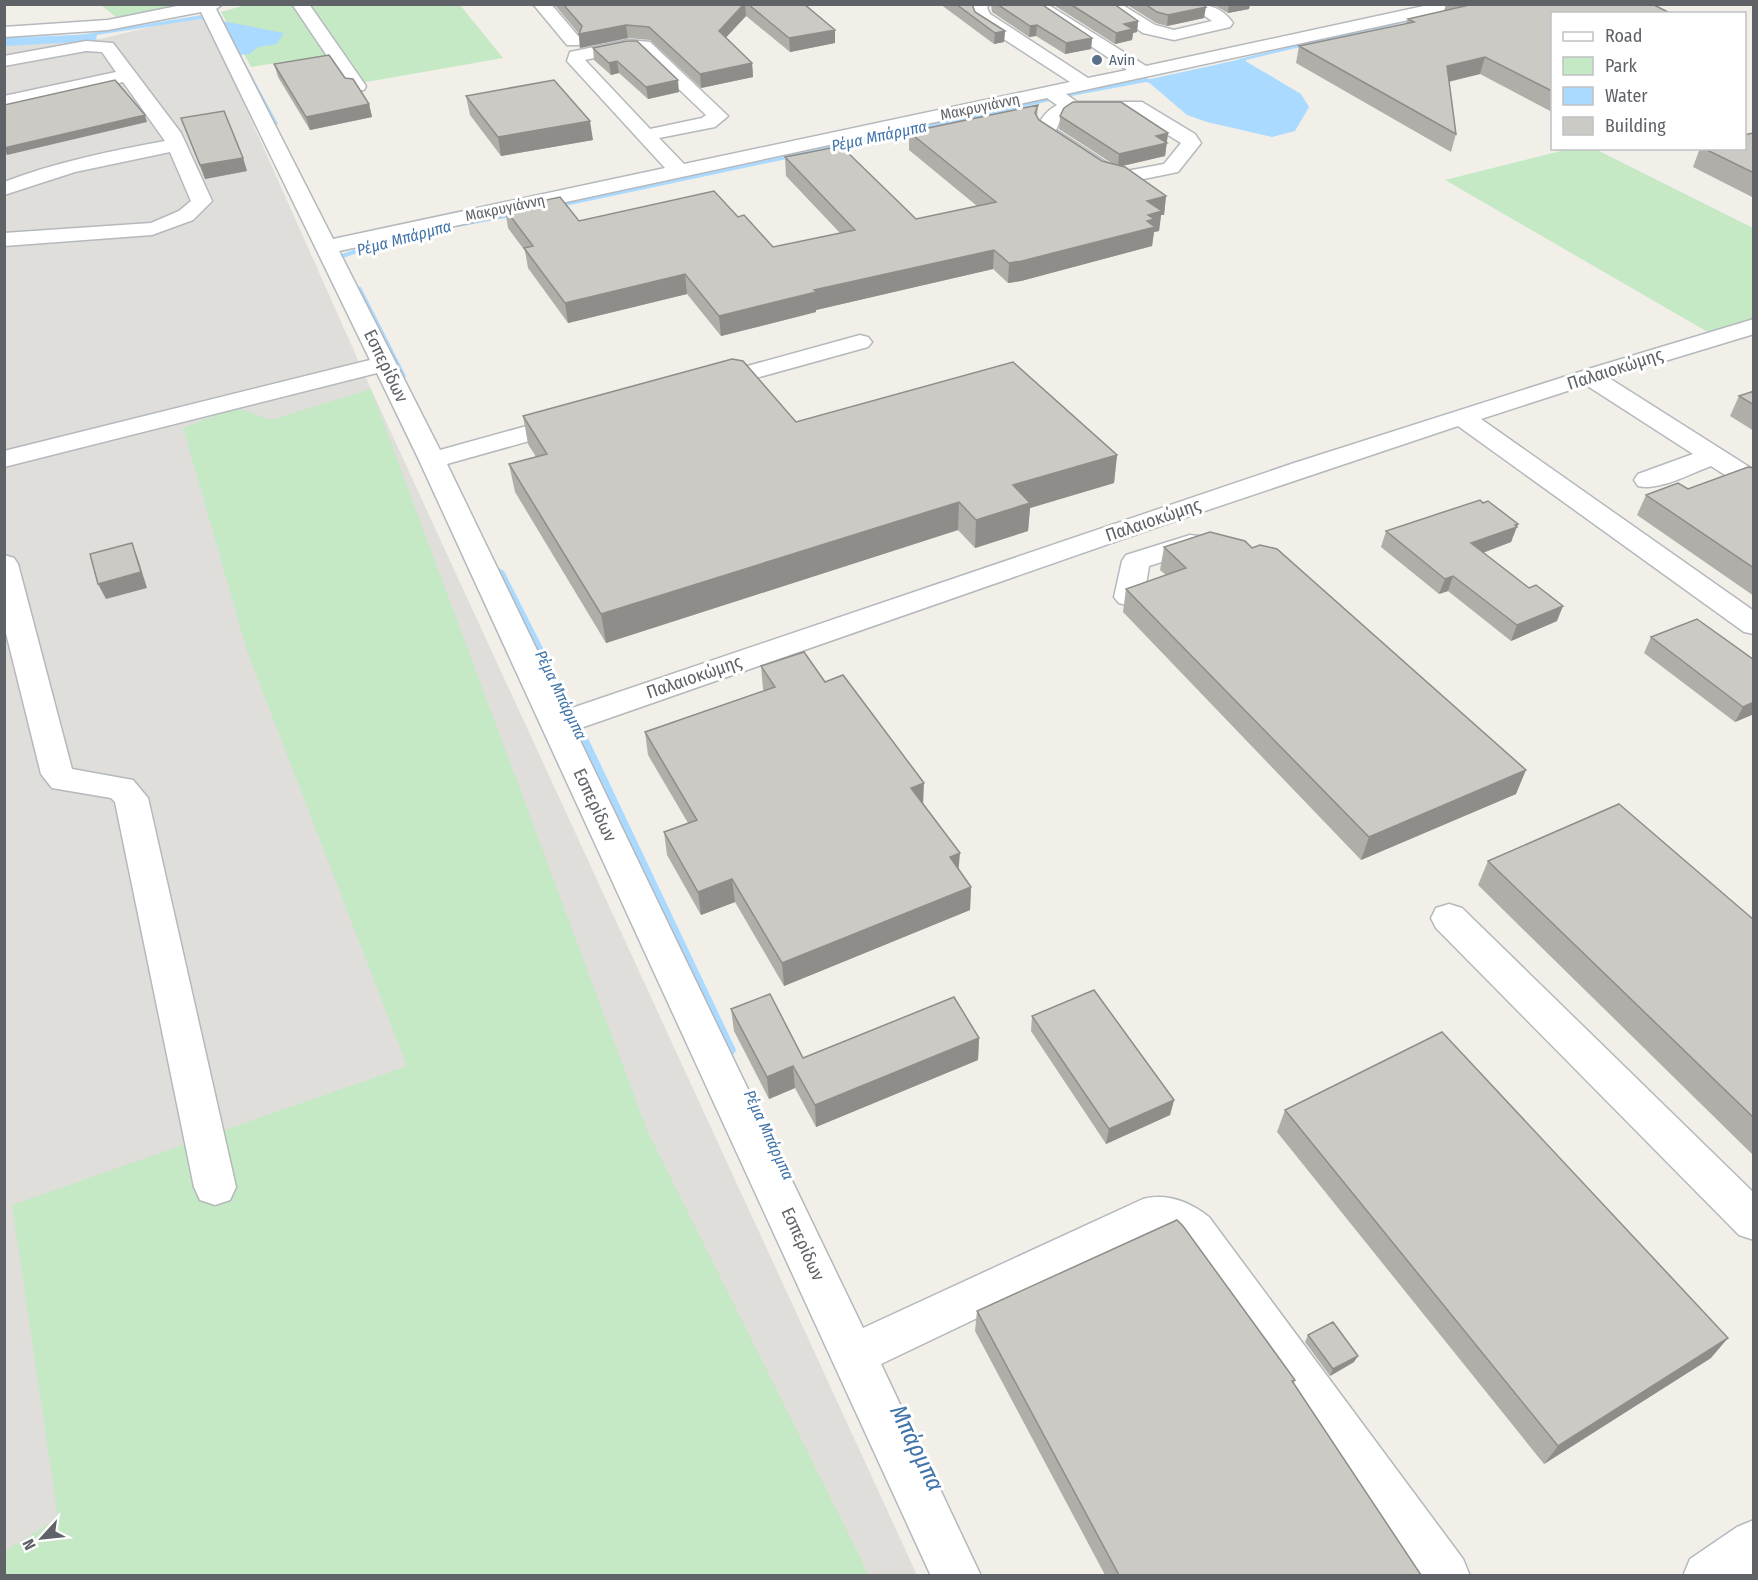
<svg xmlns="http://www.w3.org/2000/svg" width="1758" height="1580" font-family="'Fira Sans Condensed',sans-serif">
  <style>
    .industrial { fill: #e0deda }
    .green { fill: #c5e8c5 }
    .water { fill: #aadaff }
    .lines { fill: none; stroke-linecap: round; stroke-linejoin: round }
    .stream { fill: #aadaff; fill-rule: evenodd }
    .minor-casing { stroke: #b5b8bc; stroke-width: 3 }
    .minor { fill: #fff; fill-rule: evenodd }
    .wall { fill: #afaea9 }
    .shaded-wall { fill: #8f8d8a }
    .building { fill: #cccac5; stroke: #8f8d8a; stroke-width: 1.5 }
    .service-dot { fill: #5c6f8a; stroke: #fff; stroke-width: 2 }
    .labels { text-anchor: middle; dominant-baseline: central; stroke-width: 6; stroke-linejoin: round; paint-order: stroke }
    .far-service-label { font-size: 15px; fill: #4e5e75; stroke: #fff; text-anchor: start }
    .far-street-label { font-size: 15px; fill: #5f6368; stroke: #fff }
    .far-water-label { font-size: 16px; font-style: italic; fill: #4174aa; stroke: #fff }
    .street-label { font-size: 18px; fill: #5f6368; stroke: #fff }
    .near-water-label { font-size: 24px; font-style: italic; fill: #4174aa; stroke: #fff }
  </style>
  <rect width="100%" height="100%" fill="#f1efe8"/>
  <path class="industrial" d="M204,14L371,389L917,1575H5L4,42L100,39Z"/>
  <path class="green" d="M249,4L460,5L503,58L355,84L304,71L294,60L251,67L221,12Z
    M101,5H200L117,18Z
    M1569,149H1595L1753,228V323L1713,335L1445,180Z
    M371,389L647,1130L869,1575L5,1576V1551L58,1518L12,1205L407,1066L247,651L183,428L236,407L271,420Z"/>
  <path class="water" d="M217,20L284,33L277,44L258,47L249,54L224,57Z
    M97,34L96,41L5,46V38Z
    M1242,59L1301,94L1309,107L1295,131L1272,137L1207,122L1187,115L1146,80Z"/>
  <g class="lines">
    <path class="stream" d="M215,13L218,15L219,20H215L213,17L64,40L61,38Z
      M1422,15L1424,18L1246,60L1249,73L1246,75L1243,73L1239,59Z
      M240,62L245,63L278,124L276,125L270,124Z
      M1146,78L1165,84L1162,86L1146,82L1066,97L965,121L551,209L547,207L965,117L1066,93Z
      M519,211L523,213L522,215L457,227L453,225Z
      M399,234L406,236L343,258L336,256Z
      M354,285L361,287L406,376L405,378L402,379L398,376L353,287Z
      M499,568L504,571L579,719L736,1050L734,1054L729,1056L724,1054L722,1050L567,719L494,571Z"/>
    <defs>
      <path id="minor" d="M187,4H223L216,9L333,239L665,168L567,61L570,52L628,40L650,42L728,116L715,127L659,138L684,164L1070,82L976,21L971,8L972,4H989L987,8L990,14L1088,78L1127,70L1027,4H1047L1146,66L1433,4H1467L1459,9L1066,94L1077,102H1142L1195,134L1201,143L1178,172L1119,184L1101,178L1039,136L1036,132C1039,120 1046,111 1057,105L1047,98L339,251L440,450L570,414L579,417L583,422L579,427L447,464L566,710L1294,463L1595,367L1754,319V334L1609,378L1754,470V490L1745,488L1711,466C1689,474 1660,491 1638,486L1634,480L1638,474L1693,454L1586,385L1481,419L1754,611V634L1744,632L1458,426L1163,525L575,730L863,1328L1143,1199C1167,1193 1190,1202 1209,1217L1463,1559L1470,1576H1416L1179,1245C1169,1236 1163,1233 1149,1236L881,1364L981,1576H931L419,460L377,373L4,467V451L370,360L201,12L108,30L4,37V27L108,20ZM628,50L639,51L706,115L702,118L650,129L585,60ZM1077,110L1131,112L1181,143L1164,164L1121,172L1056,130L1061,119Z
        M292,4H309L366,86L364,90H350Z
        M533,4H551L579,37L582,41L579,45H567Z
        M1100,4H1121L1155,25L1174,30L1212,21L1188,4C1207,4 1221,6 1233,23L1230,27L1174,40L1143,33Z
        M86,41L113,43L181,133L212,201L193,220L152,235L4,246V233L151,223L179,211L191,201L170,152L75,172L4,195V182C56,162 111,151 165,141L123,82L4,108V96L116,72L102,52L86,51L4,66V56Z
        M860,335L868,337L872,342L868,347L709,391L700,389L697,384L700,379Z
        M1190,535L1217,538L1221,544L1217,550L1207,553L1192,552L1149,566L1144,597L1139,603L1129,606L1119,603L1114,597L1122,561L1126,555Z
        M4,555L14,558L18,564L72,769L133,780L148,798L236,1187L230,1200L215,1205L200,1200L194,1187L115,802L111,798L52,788L41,774L4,625Z
        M1449,904L1462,908L1754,1193V1240L1739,1235L1436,928L1431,918L1436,908Z
        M1754,1520V1573L1750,1576H1683L1690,1559L1737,1527Z"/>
    </defs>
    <use href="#minor" class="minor-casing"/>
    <use href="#minor" class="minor"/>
  </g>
  <path class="wall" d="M554,4H804L835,43L790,52L746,16L726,37L752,63L753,77L701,88L650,40L628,38L580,48L579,34Z
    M940,4H972L975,12L1005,31L1004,42L994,44Z
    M991,4H1041L1092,38L1091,49L1065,54L1036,36L1029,37L992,12Z
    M1052,4H1114L1138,21L1137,32L1133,33L1132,40L1115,44Z
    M1126,4H1202L1204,18L1167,26L1156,23Z
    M1210,4H1250L1249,9L1228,13L1214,5Z
    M1446,4H1652L1552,14V112L1480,74L1449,82L1456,134L1451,152L1296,63L1299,46L1406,24L1408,19L1444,11Z
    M593,48L679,92L648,99L619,73L611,75L594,60Z
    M274,64L345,78L369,104L372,117L310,130L278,77Z
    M466,96L593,140L501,156L470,115Z
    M1038,105L1037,117L1039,120L1102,161L1113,164L1059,129L1060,116L1168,133L1165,156L1122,166L1166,196L1164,215H1161L1159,231L1154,232L1152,246L1021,281L1008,283L993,269L816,310V312L721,336L687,294L568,323L528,268L525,251L508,228L505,209L579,221L738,217L773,247L840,233L786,176L785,157L916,219L977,206L909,150V132Z
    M181,118L243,158L247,171L205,179Z
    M1754,134V198L1693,167L1700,148H1744Z
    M1754,391V431L1730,416L1739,396Z
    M523,416L796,422L1117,455L1114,483L1030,508L1028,531L975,548L958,530L606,643L515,492L509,464L536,457L528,444Z
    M1754,468V596L1637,515L1646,495L1688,489Z
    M1518,524L1511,542L1483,553L1557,621L1511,641L1448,591L1439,594L1381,547L1386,531Z
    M1164,547L1516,794L1361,860L1123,612L1126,589L1166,575L1160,570Z
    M1651,637L1754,714L1735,722L1644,653Z
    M761,666L825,682L923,805L959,870L971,887L970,910L784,986L735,902L701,915L667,855L664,832L688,823L648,755L645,732L764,691L763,689Z
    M1488,861L1754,920V1156L1478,885Z
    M731,1009L803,1058L979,1038L978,1060L816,1127L795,1088L769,1099L734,1031Z
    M1032,1016L1174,1100L1170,1115L1106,1144L1031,1031Z
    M1285,1110L1711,1358L1544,1464L1277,1132Z
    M977,1311L1295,1380L1294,1383L1421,1575H1105L975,1331Z
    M1308,1335L1354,1362L1330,1376L1305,1342Z"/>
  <path class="shaded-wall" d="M744,4H745L746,16L720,44L719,31Z
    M1229,4H1250L1249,9L1228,13Z
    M1206,7L1204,18L1167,26L1168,15Z
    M1138,21L1137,32L1133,33L1132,40L1115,44L1116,33L1124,24Z
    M626,25L628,38L580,48L579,34Z
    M1037,25L1036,36L1029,37L1030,26Z
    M835,30V43L790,52L789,38Z
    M1005,31L1004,42L994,44L995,33Z
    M1092,38L1091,49L1065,54L1066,43Z
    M1485,57L1480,74L1442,83L1447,66Z
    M617,61L619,73L611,75L609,63Z
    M752,63L753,77L701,88L700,74Z
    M678,80L679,92L648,99L646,87Z
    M369,104L372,117L310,130L306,117Z
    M145,115L147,122L7,155L4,148Z
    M590,121L593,140L501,156L498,137Z
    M1168,133L1165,156L1118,167L1119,154L1156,136Z
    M243,158L247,171L205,179L200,165Z
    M1166,196L1164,215H1161L1159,231L1154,232L1152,246L1021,281L1008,283L1009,263L1147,201Z
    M994,250L993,269L816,310V312L721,336L719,316L814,290Z
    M685,274L687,294L568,323L565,303Z
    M1117,455L1114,483L1030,508L1028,531L975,548L976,520L1013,485Z
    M959,502L958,530L606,643L601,614Z
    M1518,524L1511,542L1466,559L1471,543Z
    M132,543L138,559L147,588L106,599L98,584Z
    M1453,576L1448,591L1439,594L1445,579Z
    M1563,606L1557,621L1511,641L1517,625Z
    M1754,702V714L1735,722L1743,707Z
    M1526,770L1516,794L1361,860L1369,837Z
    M924,783L923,806L911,788Z
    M960,853L958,876L950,857Z
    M732,879L735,902L701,915L698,892Z
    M971,887L970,910L784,986L782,963Z
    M979,1038L978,1060L816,1127L815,1105Z
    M793,1066L795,1088L769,1099L767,1077Z
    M1174,1100L1170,1115L1106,1144L1109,1129Z
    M1728,1338L1711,1358L1544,1464L1558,1446Z
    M1358,1356L1354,1362L1330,1376L1333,1369Z"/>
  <path class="building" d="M563,4H744L719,31L752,63L700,74L649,27L626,25L579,34L582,26Z
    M748,4H804L835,30L789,38Z
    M956,4H972L975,12L1005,31L995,33Z
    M997,4H1041L1092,38L1066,43L1037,25L1030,26Z
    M1070,4H1114L1138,21L1124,24L1133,29L1116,33Z
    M1145,4H1202L1206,7L1168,15L1157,12Z
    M1461,4H1652L1672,14H1552V91L1485,57L1447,66L1456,134L1299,46L1414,22L1408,19L1465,6Z
    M627,41H637L678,80L646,87L617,61L609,63L593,48Z
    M329,55L345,78L353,79L369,104L306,117L274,64Z
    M115,80L145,115L4,148V105Z
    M554,80L590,121L498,137L466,96Z
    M1073,102H1121L1168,133L1156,136L1167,143L1119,154L1060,116L1064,108Z
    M1038,105L1035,113L1039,120L1102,161L1125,167L1166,196L1147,201L1162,211L1148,215L1154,219L1147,221L1155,227L1022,261L1009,263L994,250L814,290L816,292L719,316L685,274L565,303L524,248L533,246L505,209L560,197L579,221L714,191L738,217L744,215L773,247L855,230L785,157L841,146L916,219L996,202L909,132Z
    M224,111L243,158L200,165L181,118Z
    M1753,133L1754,173L1703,148H1744V135Z
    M732,359L743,361L796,422L1013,362L1117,455L1013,485L1030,503L976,520L959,502L601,614L509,464L547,454L523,416Z
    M1754,391V405L1739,396Z
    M1748,467L1754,468V568L1646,495L1678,483L1688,489Z
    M1480,500L1483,503L1488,501L1518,524L1515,525L1517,527L1471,543L1529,588L1536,585L1563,606L1517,625L1453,576L1445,579L1386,531Z
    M1210,532L1245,541L1252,548L1260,545L1277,549L1526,770L1369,837L1126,589L1186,568L1164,547Z
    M132,543L141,572L98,584L90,554Z
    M1697,619L1754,660V702L1743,707L1651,637Z
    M804,652L825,682L843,675L924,783L911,788L960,853L950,857L971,887L782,963L732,879L698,892L664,832L697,820L645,732L775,687L761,666Z
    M1619,804L1754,920V1118L1488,861Z
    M1094,990L1174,1100L1109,1129L1032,1016Z
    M770,994L803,1058L954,997L979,1038L815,1105L793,1066L767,1077L731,1009Z
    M1442,1032L1728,1338L1558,1446L1285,1110Z
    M1177,1220L1183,1226L1295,1380L1292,1381L1421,1575H1119L977,1311Z
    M1333,1322L1358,1356L1333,1369L1308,1335Z"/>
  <circle class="service-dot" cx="1097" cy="60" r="6"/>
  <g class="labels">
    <g class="far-service-label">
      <text x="1109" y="60">Avin</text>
    </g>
    <g class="far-street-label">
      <text transform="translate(980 107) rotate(-12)">Μακρυγιάννη</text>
      <text transform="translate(505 208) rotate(-12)">Μακρυγιάννη</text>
    </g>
    <g class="far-water-label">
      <text transform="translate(879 136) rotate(-12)">Ρέμα Μπάρμπα</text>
      <text transform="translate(404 238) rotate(-15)">Ρέμα Μπάρμπα</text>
      <text transform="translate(561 695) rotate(64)">Ρέμα Μπάρμπα</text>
      <text transform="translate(769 1135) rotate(65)">Ρέμα Μπάρμπα</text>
    </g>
    <g class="street-label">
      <text transform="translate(386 366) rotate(64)">Εσπερίδων</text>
      <text transform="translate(1615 369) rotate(-18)">Παλαιοκώμης</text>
      <text transform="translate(1153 520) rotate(-19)">Παλαιοκώμης</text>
      <text transform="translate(694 677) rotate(-19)">Παλαιοκώμης</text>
      <text transform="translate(595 805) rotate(65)">Εσπερίδων</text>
      <text transform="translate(803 1244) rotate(65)">Εσπερίδων</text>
    </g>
    <g class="near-water-label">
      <text transform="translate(917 1448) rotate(64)">Μπάρμπα</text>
    </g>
  </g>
  <rect width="1758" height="1580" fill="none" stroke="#5f6368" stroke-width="12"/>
  <rect x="1551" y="12" width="195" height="138" fill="#ffffff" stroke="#bfc1c3" stroke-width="1.5"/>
  <rect x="1563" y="32" width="30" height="9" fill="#ffffff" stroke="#bfc1c3" stroke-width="1.5"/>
  <text x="1605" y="42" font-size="18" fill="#5f6368">Road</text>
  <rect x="1563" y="57" width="30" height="18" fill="#c5e8c5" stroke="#bfc1c3" stroke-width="1.5"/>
  <text x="1605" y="72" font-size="18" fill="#5f6368">Park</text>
  <rect x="1563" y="87" width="30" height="18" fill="#aadaff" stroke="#bfc1c3" stroke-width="1.5"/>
  <text x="1605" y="102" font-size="18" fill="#5f6368">Water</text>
  <rect x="1563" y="117" width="30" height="18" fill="#cccac5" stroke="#bfc1c3" stroke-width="1.5"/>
  <text x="1605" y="132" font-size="18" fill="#5f6368">Building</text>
  <g transform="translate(42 1538) rotate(243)" stroke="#ffffff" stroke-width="4.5" paint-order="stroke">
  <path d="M0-4.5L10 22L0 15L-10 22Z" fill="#5f6368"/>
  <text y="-9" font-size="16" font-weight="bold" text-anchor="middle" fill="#5f6368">N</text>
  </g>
</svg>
